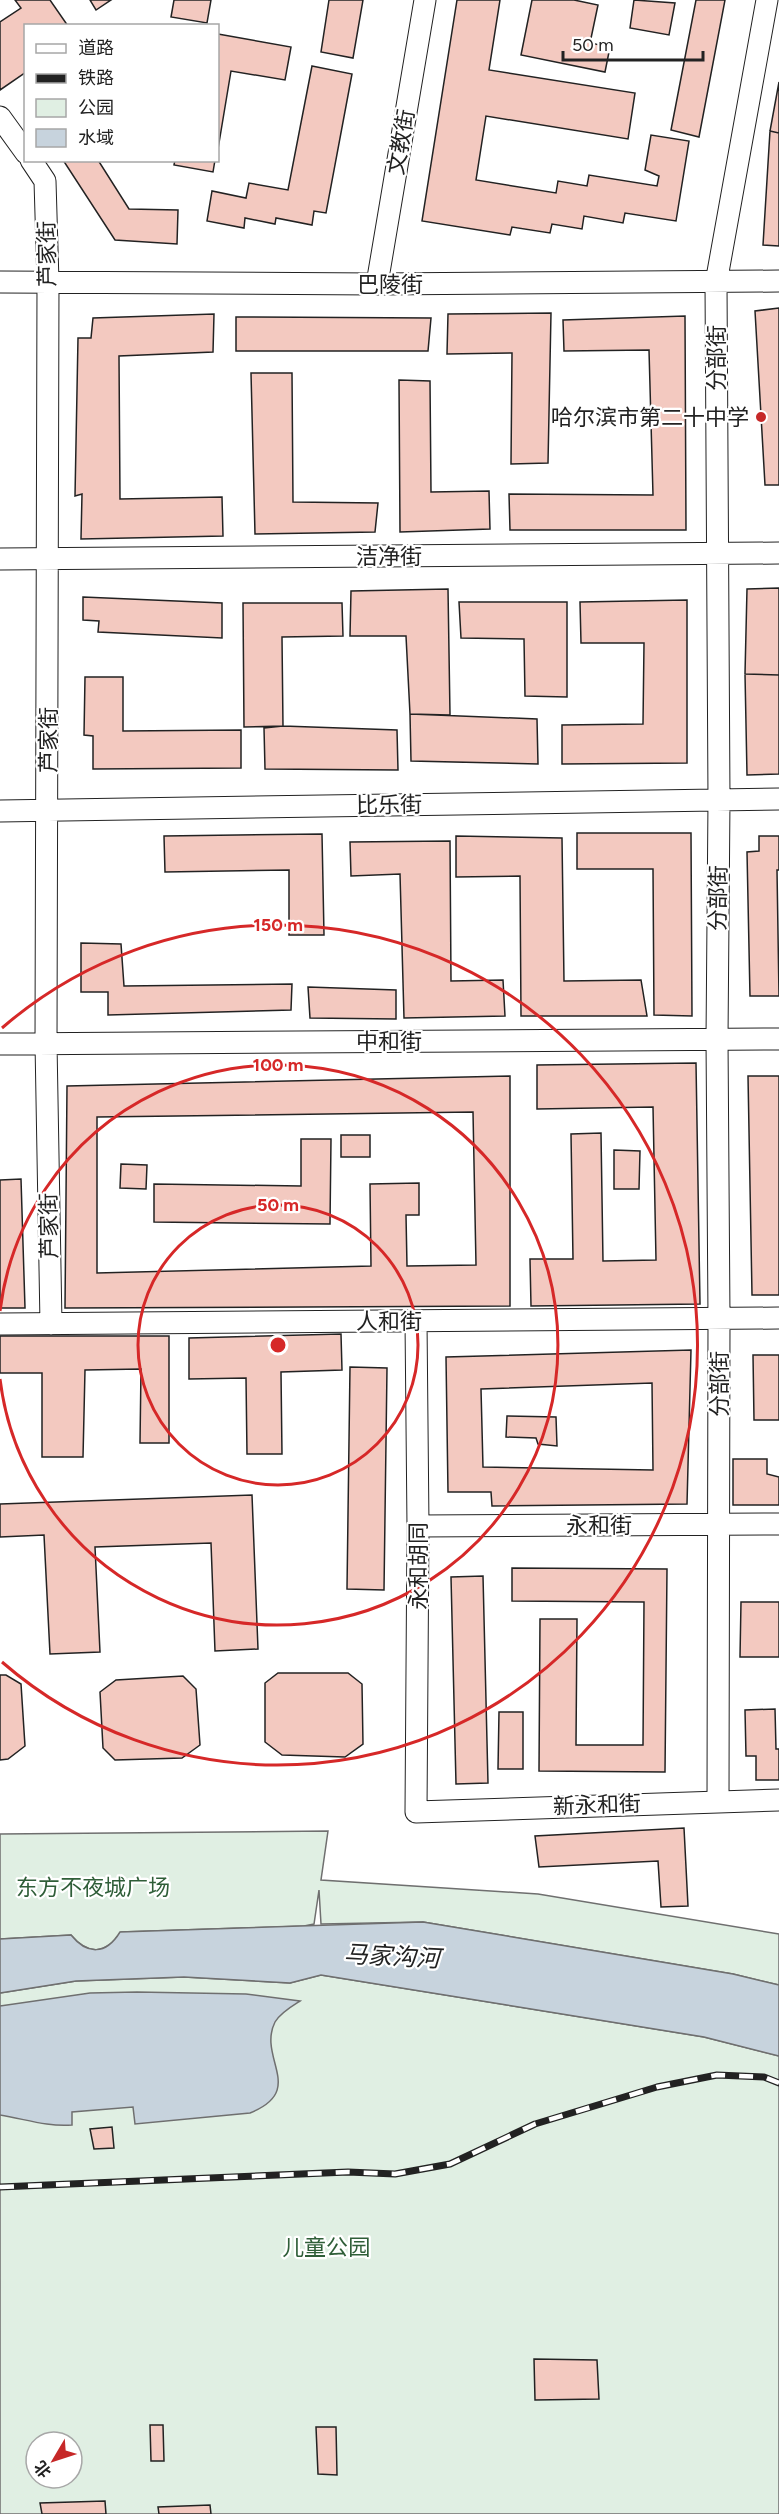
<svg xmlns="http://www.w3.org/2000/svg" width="779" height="2514" font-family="Figtree,'Noto Sans SC',sans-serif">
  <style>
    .green { fill: #e0efe3; stroke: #6f6f6f; stroke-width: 1.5; fill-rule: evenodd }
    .water { fill: #c7d3dd; stroke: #6f6f6f; stroke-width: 1.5 }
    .building { fill: #f3c9c0; stroke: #222; stroke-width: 1.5; fill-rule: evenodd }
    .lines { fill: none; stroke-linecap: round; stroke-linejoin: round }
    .minor-casing { stroke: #222; stroke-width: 23 }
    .minor { stroke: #fff; stroke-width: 21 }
    .rail-casing { stroke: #222; stroke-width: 7 }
    .rail { stroke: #fff; stroke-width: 4.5; stroke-dasharray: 14; stroke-linecap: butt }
    .ring { fill: none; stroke: #d62828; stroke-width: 3 }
    .poi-dot { fill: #c62828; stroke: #fff; stroke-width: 2 }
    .labels { text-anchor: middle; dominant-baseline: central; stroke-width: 4.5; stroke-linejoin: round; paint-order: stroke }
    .street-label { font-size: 22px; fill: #222; stroke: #fff }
    .poi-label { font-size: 22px; fill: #222; stroke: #fff; text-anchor: end }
    .park-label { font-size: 22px; fill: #2f5e38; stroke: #fff }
    .water-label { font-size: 24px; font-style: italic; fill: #222; stroke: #fff }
    .centre { fill: #d62828; stroke: #fff; stroke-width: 3 }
    .ring-label { font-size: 18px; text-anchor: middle; font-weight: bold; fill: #d62828; stroke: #fff; stroke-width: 4.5; stroke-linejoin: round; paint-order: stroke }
  </style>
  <rect width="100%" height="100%" fill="#fff"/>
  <path class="green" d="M328,1831L321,1880L538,1894L779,1934V1985L733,1974L423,1922L321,1924L319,1890L314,1924L304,1926L121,1932C106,1955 88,1955 71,1935L0,1939V1834Z
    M321,1975L704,2037L779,2056V2514H0V1993L76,1981L184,1977L290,1983ZM36,2442H72V2478H36Z"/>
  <path class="water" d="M423,1922L733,1974L779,1985V2056L704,2037L321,1975L290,1983L184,1977L76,1981L0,1993V1939L71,1935C87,1955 106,1955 120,1932Z
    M137,1992L246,1994L300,2001C292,2006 280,2013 275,2022C257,2058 307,2090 250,2113L135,2124L133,2107L72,2112V2125C47,2127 25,2119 0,2115V2006L90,1993Z"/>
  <path class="building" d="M15,0H50L68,26H26V72L0,90V22L21,8Z
    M90,0H111L96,10Z
    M174,0H211L207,23L171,17Z
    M329,0H363L353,58L321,52Z
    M457,0H500L489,70L635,93L628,139L486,116L476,180L556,193L558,181L587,186L589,175L657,186L659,176L645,170L651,135L689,141L676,221L625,213L623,223L584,216L582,229L552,224L550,233L512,227L510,235L422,221Z
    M532,0H574L598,5L590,43L610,47L605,72L521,55Z
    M634,0L675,3L669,35L630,28Z
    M696,0H725L699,137L671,130Z
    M218,34L291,47L285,80L231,71L218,149Z
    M312,66L352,74L326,213L314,211L312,225L276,218L275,224L245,218L244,228L207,221L212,191L246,198L249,183L288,190Z
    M779,82V133L770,131Z
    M770,131L779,133V246L763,245Z
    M63,160H98L129,209L178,210L177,244L115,240Z
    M175,160H215L213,172L174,165Z
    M779,308V485H765L755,311Z
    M551,313L548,463L511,464L512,353L447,354L448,314Z
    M214,314L213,352L119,356L120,499L222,497L223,536L81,539L82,494L75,496L78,338H91L93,318Z
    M685,316L686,530H510L509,494L653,495L649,350L564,351L563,320Z
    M236,317L431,318L428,351H236Z
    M251,373H292L293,502L378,503L375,532L255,534Z
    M399,380L430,381L431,492L489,491L490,529L400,532Z
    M779,588V675L745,674L747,589Z
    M448,589L450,715L410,714L406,636H350L351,591Z
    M83,597L222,603V638L98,632L99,621L83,620Z
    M687,600V763L562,764V725L643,724L644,643H581L580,602Z
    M459,602H567V697L525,696L524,639L461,638Z
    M243,603H342L343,636L282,637L283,726L244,727Z
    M745,674L779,675V774L747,775Z
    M85,677H123V731L241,730V768L93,769V736L84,735Z
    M410,714L537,719L538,764L411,761Z
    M283,726L397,730L398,770L265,769L264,728Z
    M577,833H691L692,1016L654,1015L653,869H577Z
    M322,834L324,935H289V870L165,872L164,836Z
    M456,836L562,838L564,981L641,980L647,1016H521L520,876L456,877Z
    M759,836H779V870H777L779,996H750L747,852L759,851Z
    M450,841L451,981L503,980L505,1016L404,1018L400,874L351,876L350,842Z
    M81,943L121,944L124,986L292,984L291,1010L108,1015V992H81Z
    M308,987L396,990V1019L310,1018Z
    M696,1063L700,1304L531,1306L530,1259H573L571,1134L601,1133L603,1261L656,1260L653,1107L537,1109V1065Z
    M510,1076V1306L65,1308L67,1086ZM473,1112L476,1265L407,1266L406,1215H419V1183L370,1184L371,1266L97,1273V1117Z
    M748,1076H779V1295H752Z
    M341,1135H370V1157H341Z
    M301,1139H331L330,1224L154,1222V1184L301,1186Z
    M614,1150L640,1151L639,1189H614Z
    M121,1164L147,1165L146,1189L120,1188Z
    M21,1179L25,1308H0V1180Z
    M341,1334L342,1370L281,1372L282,1454H247L246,1378L189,1379V1338Z
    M0,1336H169V1443H140L141,1369L85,1370L83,1457H42V1373H0Z
    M691,1350L687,1504L492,1506L491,1492H448L446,1357ZM652,1383L653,1470L483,1467L481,1389Z
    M753,1355H779V1420H754Z
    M350,1367L387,1368L384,1590L347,1589Z
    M507,1416L556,1417L557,1446L538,1444L536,1438L506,1437Z
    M733,1459H767V1474L779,1477V1505H733Z
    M252,1495L258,1649L215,1651L211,1543L95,1547L100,1652L50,1654L44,1535L0,1537V1504Z
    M512,1568L667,1569L665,1772L539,1771L540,1619H577L576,1745H643L644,1602L512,1601Z
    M483,1576L488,1783L456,1784L451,1577Z
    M741,1602H779V1657H740Z
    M278,1673H348L362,1684L363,1744L345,1757L282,1755L265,1742V1683Z
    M0,1675H6L21,1684L25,1746L8,1759L0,1760Z
    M183,1676L196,1689L200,1745L182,1758L115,1760L103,1748L100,1692L116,1680Z
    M775,1709L776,1749H779V1780H756V1756H746L745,1710Z
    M499,1712H523V1769H498Z
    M684,1828L688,1906L661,1907L658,1861L539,1867L535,1836Z
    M112,2127L114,2148L94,2149L90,2129Z
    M534,2359L597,2360L599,2399L535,2400Z
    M150,2425H163L164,2461H151Z
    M316,2427H336L337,2475L318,2474Z
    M105,2501L106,2514H42L40,2503Z
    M210,2505L211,2514H159L158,2507Z"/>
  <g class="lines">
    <defs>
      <path id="minor" d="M0,117L26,153
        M31,160L45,181L48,282L46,1043L51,1324
        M0,282L377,284L779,281
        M377,284L425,0
        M0,559L779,553
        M0,811L779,799
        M0,1044L779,1039
        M416,1321L418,1526L416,1812L779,1800
        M0,1324L779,1318
        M418,1526L779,1524
        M718,1801L719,1318L717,1039L719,800L716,283L767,0"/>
    </defs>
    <use href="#minor" class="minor-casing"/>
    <use href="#minor" class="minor"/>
    <defs>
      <path id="rail" d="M0,2187L348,2172L395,2174L450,2164L535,2124L657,2087L717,2075L764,2077L779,2083"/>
    </defs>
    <use href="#rail" class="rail-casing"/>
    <use href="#rail" class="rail"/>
  </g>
  <g class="ring">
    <circle cx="278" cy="1345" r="140"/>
    <path d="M0 1311A280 280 0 1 1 0 1379"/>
    <path d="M2 1028A420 420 0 1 1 2 1662"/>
  </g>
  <circle class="poi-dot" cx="761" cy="417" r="6"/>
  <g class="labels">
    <g class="street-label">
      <text transform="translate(401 142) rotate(-80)">文教街</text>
      <text transform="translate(47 254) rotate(-91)">芦家街</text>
      <text x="390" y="284">巴陵街</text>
      <text transform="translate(716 358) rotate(-90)">分部街</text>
      <text x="389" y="556">洁净街</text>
      <text transform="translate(48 740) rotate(-90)">芦家街</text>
      <text transform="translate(389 805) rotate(-1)">比乐街</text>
      <text transform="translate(718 898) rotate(-89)">分部街</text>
      <text x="389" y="1041">中和街</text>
      <text transform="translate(49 1226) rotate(-91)">芦家街</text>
      <text x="389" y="1321">人和街</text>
      <text transform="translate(719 1384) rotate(-90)">分部街</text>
      <text x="599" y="1525">永和街</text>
      <text transform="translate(418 1566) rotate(-90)">永和胡同</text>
      <text transform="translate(597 1805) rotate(-2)">新永和街</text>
    </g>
    <g class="poi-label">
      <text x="749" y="417">哈尔滨市第二十中学</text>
    </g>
    <g class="park-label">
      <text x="93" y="1887">东方不夜城广场</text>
      <text x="326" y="2247">儿童公园</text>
    </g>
    <g class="water-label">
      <text transform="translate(392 1956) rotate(3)">马家沟河</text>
    </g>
  </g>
  <circle cx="278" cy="1345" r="9" class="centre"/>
  <g class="ring-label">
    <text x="278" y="931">150 m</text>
    <text x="278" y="1071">100 m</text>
    <text x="278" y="1211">50 m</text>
  </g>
  <rect x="24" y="24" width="195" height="138" fill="#ffffff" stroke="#a7a7a7" stroke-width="1.5"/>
  <rect x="36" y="44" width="30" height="9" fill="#ffffff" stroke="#a7a7a7" stroke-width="1.5"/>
  <text x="78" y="54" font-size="18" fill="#222222">道路</text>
  <rect x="36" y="74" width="30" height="9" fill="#222222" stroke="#a7a7a7" stroke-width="1.5"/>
  <text x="78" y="84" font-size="18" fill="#222222">铁路</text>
  <rect x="36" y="99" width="30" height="18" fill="#e0efe3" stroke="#a7a7a7" stroke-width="1.5"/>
  <text x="78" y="114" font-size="18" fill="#222222">公园</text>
  <rect x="36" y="129" width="30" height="18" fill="#c7d3dd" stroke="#a7a7a7" stroke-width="1.5"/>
  <text x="78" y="144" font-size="18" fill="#222222">水域</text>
  <g transform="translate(54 2460) rotate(231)"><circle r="28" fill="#ffffff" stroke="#a7a7a7" stroke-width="1.5"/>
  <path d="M0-4.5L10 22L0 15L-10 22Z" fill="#c62828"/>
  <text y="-9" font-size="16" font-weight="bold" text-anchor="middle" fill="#222222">北</text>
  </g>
  <path d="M563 51v9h140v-9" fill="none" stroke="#222222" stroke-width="3"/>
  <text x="572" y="51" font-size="18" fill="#222222" stroke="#ffffff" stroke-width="4.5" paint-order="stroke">50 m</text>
</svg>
